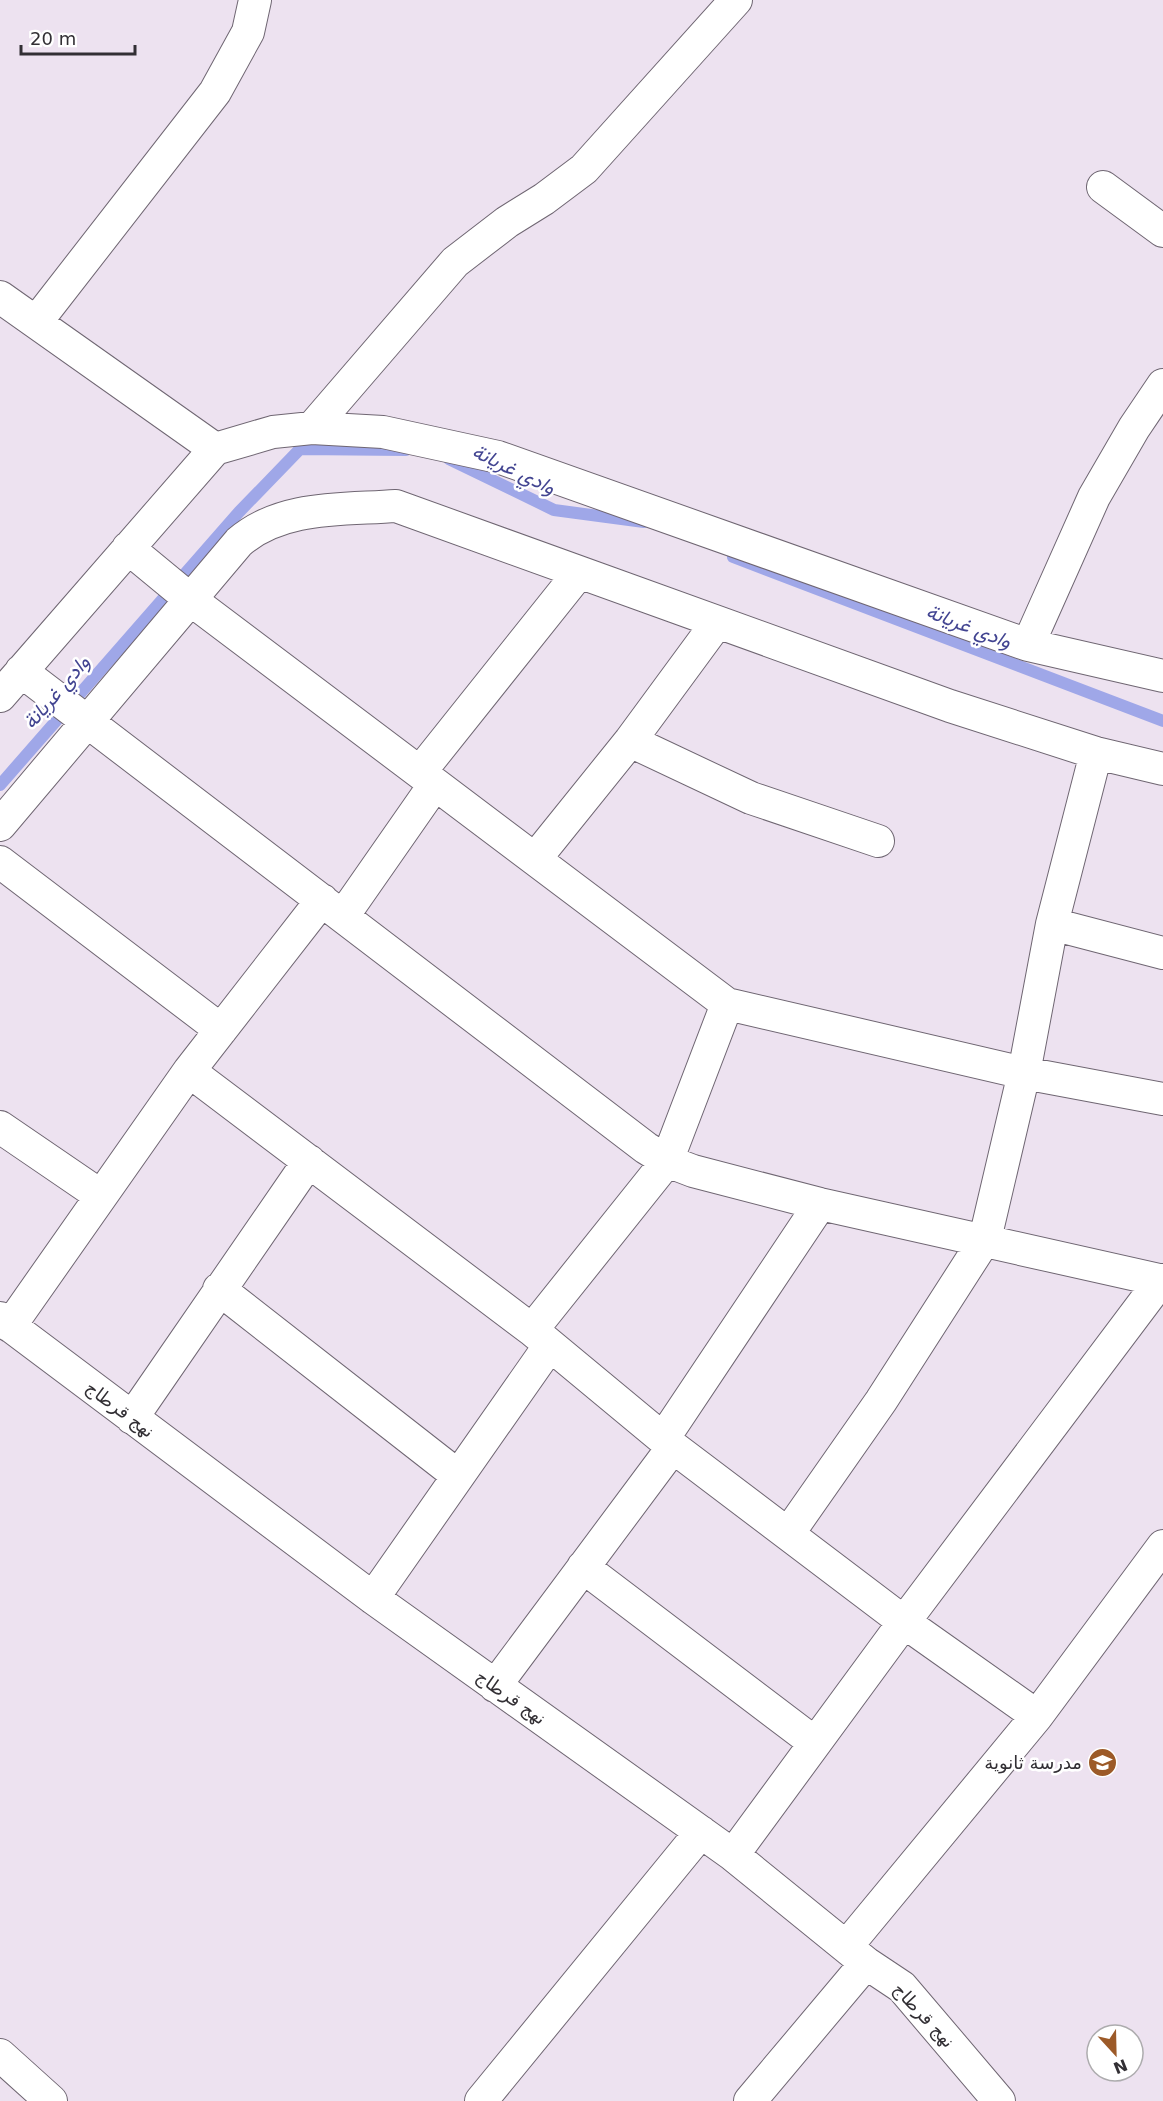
<svg xmlns="http://www.w3.org/2000/svg" width="1163" height="2101" font-family="'DejaVu Sans',Vazirmatn,sans-serif">
  <style>
    .lines { fill: none; stroke-linecap: round; stroke-linejoin: round }
    .stream { stroke: #9fa7e8; stroke-width: 12 }
    .minor-casing { stroke: #6f6672; stroke-width: 34 }
    .minor { stroke: #fff; stroke-width: 32 }
    .labels { text-anchor: middle; dominant-baseline: central; stroke-width: 5; stroke-linejoin: round; paint-order: stroke }
    .street-label { font-size: 18px; fill: #322f34; stroke: #fff }
    .poi-label { font-size: 18px; fill: #322f34; stroke: #fff; text-anchor: end }
    .water-label { font-size: 20px; font-style: italic; fill: #424491; stroke: #fff }
  </style>
  <rect width="100%" height="100%" fill="#ede2f0"/>
  <g class="lines">
    <path class="stream" d="M449,459L554,510L644,522
      M733,557L1163,721
      M0,785L239,512L300,449L406,450"/>
    <defs>
      <path id="minor" d="M1103,187L1163,231
        M0,297L215,449
        M37,321L215,92L248,32L255,0
        M312,428L455,262L507,222L544,199L584,169L736,0
        M128,548L191,600L727,1004L1024,1073L1163,1099
        M1028,645L1094,497L1134,428L1163,385
        M21,671L646,1148L667,1161L693,1171L820,1204L1163,1281
        M0,696L215,449L273,432L312,428L383,432L498,457L1028,645L1163,676
        M630,741L751,798L878,841
        M420,772L578,574
        M0,825L239,542C282,505 342,510 396,506L950,706L1096,753L1163,769
        M535,859L630,741L716,624
        M0,862L221,1030
        M322,900L189,1071L532,1330L673,1447L904,1622L1037,1716
        M343,916L435,784
        M1052,924L1163,953
        M0,1127L101,1196
        M219,1289L457,1475
        M0,1318L373,1598L733,1855L866,1963L902,1987L999,2101
        M10,1326L189,1071
        M532,1330L667,1161L727,1004
        M132,1418L309,1161
        M663,1439L820,1204
        M788,1534L881,1401L985,1239L1024,1073L1052,924L1096,753
        M583,1567L815,1743
        M373,1598L550,1345
        M495,1686L673,1447
        M733,1855L904,1622L1161,1280
        M846,1947L1037,1716L1163,1546
        M0,2055L51,2101
        M481,2101L701,1832
        M750,2101L866,1963"/>
    </defs>
    <use href="#minor" class="minor-casing"/>
    <use href="#minor" class="minor"/>
  </g>
  <defs>
    <symbol id="school-disc" viewBox="-11 -11 22 22"><circle r="9.5" fill="#9c5a28" stroke="#fff"/><path d="M0-5L7-2L0 1L-7-2ZM-4 1L0 2.5L4 1V4Q0 6-4 4Z" fill="#fff"/></symbol>
  </defs>
  <g fill-rule="evenodd">
    <use href="#school-disc" x="1086" y="1746" width="33" height="33"/>
  </g>
  <g class="labels">
    <g class="street-label">
      <text transform="translate(120 1409) rotate(37)">نهج قرطاج</text>
      <text transform="translate(511 1697) rotate(35)">نهج قرطاج</text>
      <text transform="translate(924 2015) rotate(47)">نهج قرطاج</text>
    </g>
    <g class="poi-label">
      <text x="1082" y="1762">مدرسة ثانوية</text>
    </g>
    <g class="water-label">
      <text transform="translate(514 469) rotate(26)">وادي غريانة</text>
      <text transform="translate(969 626) rotate(21)">وادي غريانة</text>
      <text transform="translate(56 692) rotate(-49)">وادي غريانة</text>
    </g>
  </g>
  <g transform="translate(1115 2053) rotate(158)"><circle r="28" fill="#ffffff" stroke="#adacae" stroke-width="1.5"/>
  <path d="M0-4.5L10 22L0 15L-10 22Z" fill="#9c5a28"/>
  <text y="-9" font-size="16" font-weight="bold" text-anchor="middle" fill="#322f34">N</text>
  </g>
  <path d="M21 45v9h114v-9" fill="none" stroke="#322f34" stroke-width="3"/>
  <text x="30" y="45" font-size="18" fill="#322f34" stroke="#ffffff" stroke-width="4.5" paint-order="stroke">20 m</text>
</svg>
